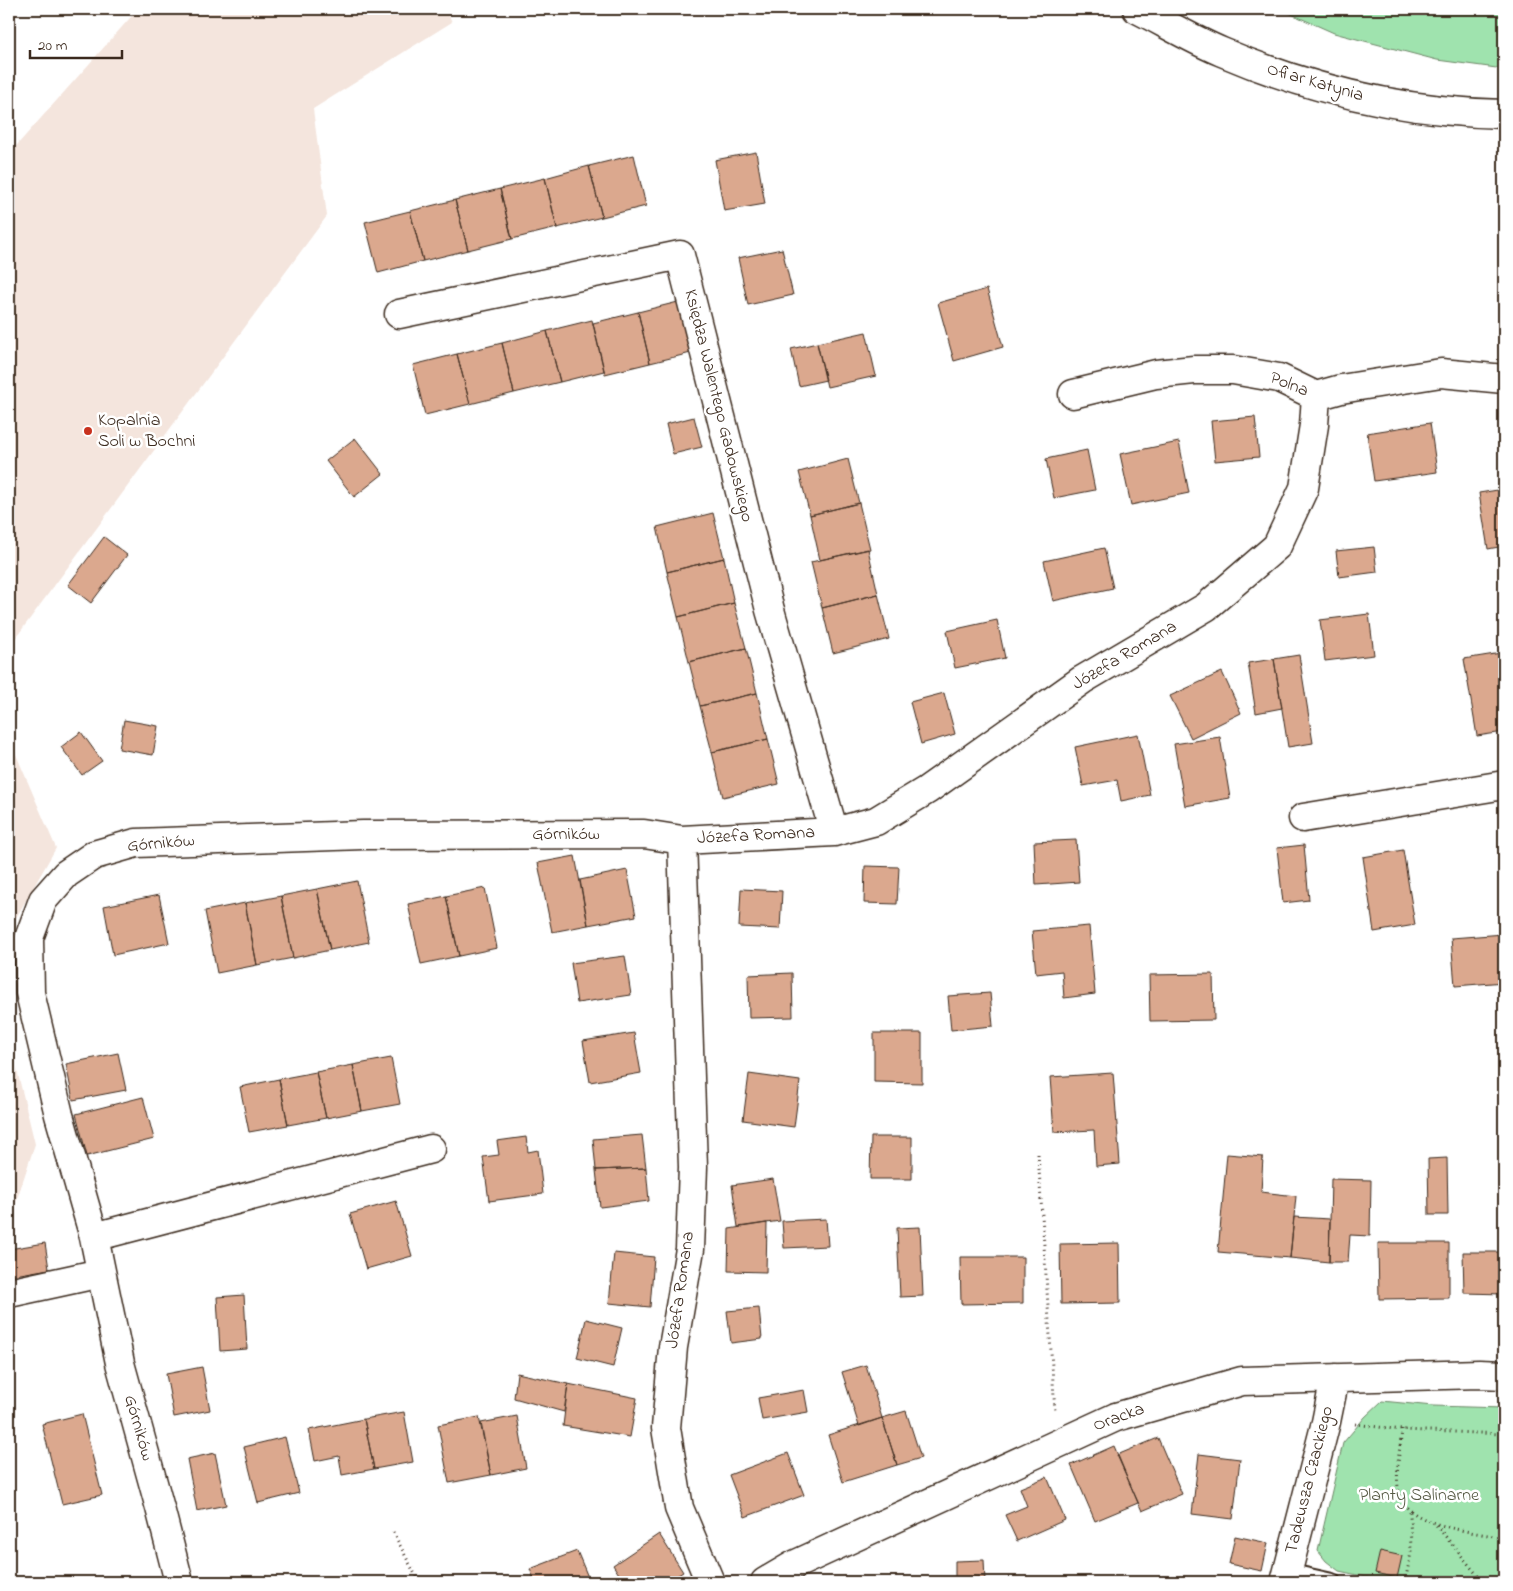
<svg xmlns="http://www.w3.org/2000/svg" width="1513" height="1591" font-family="'Indie Flower',sans-serif">
  <style>
    .built { fill: #f4e5dd }
    .green { fill: #9fe3ae; stroke: #6d8666 }
    .building { fill: #dba88e; stroke: #3b2a1e }
    .lines { fill: none; stroke-linecap: round; stroke-linejoin: round }
    .service-casing { stroke: #3b2a1e; stroke-width: 20 }
    .minor-casing { stroke: #3b2a1e; stroke-width: 31 }
    .tertiary-casing { stroke: #3b2a1e; stroke-width: 31 }
    .secondary-casing { stroke: #3b2a1e; stroke-width: 31 }
    .path { stroke: #3b2a1e; stroke-width: 3; stroke-dasharray: 1 4; stroke-linecap: butt }
    .service { stroke: #fff; stroke-width: 16 }
    .minor { stroke: #fff; stroke-width: 28 }
    .tertiary { stroke: #fff; stroke-width: 28 }
    .secondary { stroke: #fff; stroke-width: 28 }
    .poi-dot { fill: #c8321e; stroke: #fff; stroke-width: 2 }
    .labels { text-anchor: middle; dominant-baseline: central; stroke-width: 5; stroke-linejoin: round; paint-order: stroke }
    .street-label { font-size: 18px; fill: #3b2a1e; stroke: #fff }
    .poi-label { font-size: 18px; fill: #3b2a1e; stroke: #fff; text-anchor: start }
    .park-label { font-size: 18px; fill: #545842; stroke: #fff }
  </style>
  <rect width="100%" height="100%" fill="#fff"/>
  <filter id="ink" filterUnits="userSpaceOnUse"><feTurbulence type="fractalNoise" baseFrequency=".02" numOctaves="2"/><feDisplacementMap in="SourceGraphic" scale="10" xChannelSelector="R" yChannelSelector="G"/><feConvolveMatrix kernelMatrix="1 2 1 2 8 2 1 2 1" color-interpolation-filters="sRGB"/></filter>
  <g filter="url(#ink)">
    <path class="built" d="M138,9H446L452,22L313,109L327,216L9,647V154Z
      M9,738L56,848L9,930Z
      M9,1037L35,1144L15,1205L9,1208Z"/>
    <path class="green" d="M1280,9H1504V69L1437,60L1334,33Z
      M1382,1401L1433,1406L1504,1408V1582H1390L1339,1571L1326,1561L1318,1551L1343,1443L1365,1417Z"/>
    <path class="building" d="M756,152L765,204L724,211L715,160Z
      M634,155L646,206L602,217L589,166Z
      M589,166L602,217L557,228L545,178Z
      M545,178L557,228L512,239L500,189Z
      M500,189L512,239L468,250L455,200Z
      M455,200L468,250L423,261L410,211Z
      M410,211L423,261L378,273L365,222Z
      M782,249L793,295L748,305L738,258Z
      M987,289L1003,347L954,361L938,303Z
      M682,301L695,352L650,363L638,312Z
      M638,312L650,363L605,374L593,323Z
      M592,320L604,371L560,382L547,331Z
      M547,331L560,382L514,393L502,343Z
      M866,332L876,376L827,387L817,343Z
      M502,343L514,393L470,404L457,354Z
      M817,343L826,380L799,386L791,349Z
      M457,354L470,404L425,415L413,365Z
      M694,417L702,447L673,454L666,424Z
      M1255,417L1259,457L1215,461L1211,421Z
      M1430,423L1437,472L1374,481L1367,433Z
      M355,438L383,474L354,497L326,461Z
      M1179,442L1189,493L1131,505L1120,454Z
      M1087,450L1095,490L1054,498L1046,459Z
      M848,459L859,503L810,515L799,472Z
      M1504,489V546L1488,549L1479,493Z
      M859,503L870,549L820,560L810,515Z
      M713,513L724,558L667,572L657,527Z
      M104,537L127,555L91,603L68,585Z
      M1374,547L1377,572L1339,577L1336,551Z
      M1104,548L1113,588L1053,601L1044,561Z
      M868,549L878,594L822,608L811,562Z
      M724,558L734,603L678,617L667,572Z
      M878,594L889,639L833,653L822,608Z
      M734,603L746,648L689,662L678,617Z
      M1369,614L1374,655L1325,661L1320,620Z
      M997,620L1005,658L955,668L947,631Z
      M746,648L757,693L700,706L689,662Z
      M1501,653L1504,672V732L1477,736L1464,659Z
      M1299,655L1313,743L1288,747L1274,659Z
      M1274,659L1282,708L1256,713L1248,663Z
      M1222,672L1241,713L1191,738L1170,696Z
      M757,693L768,739L712,752L700,706Z
      M944,693L955,734L921,744L910,702Z
      M124,720L158,726L153,755L119,749Z
      M81,732L102,761L82,775L61,747Z
      M1138,734L1150,795L1121,801L1117,780L1083,786L1075,747Z
      M1220,737L1230,798L1185,806L1174,744Z
      M768,739L779,784L723,797L712,752Z
      M1076,840L1079,882L1036,885L1034,842Z
      M1304,845L1309,900L1283,903L1277,848Z
      M1403,850L1415,925L1374,932L1363,857Z
      M575,856L588,925L552,932L538,863Z
      M865,866L899,867L897,904L864,903Z
      M627,870L636,916L588,925L580,880Z
      M357,881L369,942L330,950L317,889Z
      M485,888L497,948L459,956L446,896Z
      M317,889L330,950L293,958L281,896Z
      M741,889L782,891L780,929L739,927Z
      M159,895L169,943L113,955L104,906Z
      M281,896L293,958L257,965L245,903Z
      M446,896L459,956L421,964L408,904Z
      M245,903L257,965L217,973L205,911Z
      M1089,926L1095,994L1064,998L1062,971L1036,974L1032,931Z
      M1504,934V982L1455,986L1451,938Z
      M625,956L631,995L577,1003L571,963Z
      M792,973L793,1017L749,1018L748,975Z
      M1213,974L1214,1020L1150,1021L1149,975Z
      M990,993L993,1026L951,1030L948,996Z
      M634,1033L641,1073L590,1082L583,1041Z
      M874,1033H922V1083L874,1082Z
      M118,1053L126,1090L73,1100L66,1064Z
      M391,1058L400,1104L362,1111L353,1065Z
      M353,1065L362,1111L326,1118L316,1072Z
      M316,1072L326,1118L288,1125L279,1079Z
      M1113,1073L1120,1164L1096,1166L1094,1130L1054,1132L1050,1077Z
      M749,1074L800,1081L794,1127L743,1120Z
      M279,1079L288,1125L249,1132L240,1087Z
      M143,1097L154,1139L87,1156L76,1114Z
      M642,1135L646,1168L596,1170L593,1139Z
      M526,1137L528,1152L538,1150L543,1194L489,1201L483,1157L499,1155L497,1141Z
      M871,1137H912V1179H870Z
      M1227,1154L1263,1157L1261,1192L1296,1196L1290,1258L1218,1252Z
      M1447,1158L1448,1215H1429L1428,1159Z
      M646,1168L649,1201L600,1207L596,1170Z
      M773,1179L780,1221L738,1227L732,1185Z
      M1331,1179L1371,1180L1370,1236L1350,1235L1348,1262H1329Z
      M396,1201L412,1256L366,1269L350,1214Z
      M1294,1217L1330,1219L1329,1262L1290,1258Z
      M826,1219L828,1246L784,1248L782,1221Z
      M767,1223L766,1272L728,1271L729,1229Z
      M920,1227L923,1296L900,1297L897,1228Z
      M45,1243L49,1269L9,1276V1249Z
      M1119,1243L1120,1303L1061,1304L1060,1244Z
      M1378,1243H1449V1298L1379,1299Z
      M1463,1252H1504V1294L1464,1293Z
      M614,1253L654,1257L650,1307L609,1303Z
      M960,1257H1023V1303L961,1304Z
      M244,1295L247,1349L220,1351L217,1297Z
      M759,1308L762,1339L731,1343L727,1311Z
      M586,1319L622,1328L613,1367L577,1358Z
      M866,1365L882,1418L859,1426L842,1372Z
      M202,1367L210,1410L174,1417L166,1374Z
      M517,1373L568,1384L564,1412L514,1398Z
      M568,1384L637,1398L630,1437L563,1426Z
      M804,1390L808,1412L762,1420L758,1398Z
      M906,1411L921,1458L897,1465L882,1418Z
      M404,1412L413,1462L374,1469L364,1419Z
      M82,1414L102,1495L62,1504L42,1424Z
      M517,1416L526,1468L491,1475L481,1423Z
      M479,1417L491,1475L449,1483L438,1425Z
      M882,1418L897,1465L843,1482L828,1435Z
      M364,1419L374,1469L342,1475L339,1456L315,1461L309,1430Z
      M285,1437L299,1493L258,1503L244,1447Z
      M1158,1438L1182,1494L1142,1511L1117,1455Z
      M1114,1446L1138,1503L1095,1521L1071,1465Z
      M215,1453L226,1505L197,1511L187,1459Z
      M788,1453L804,1495L745,1517L729,1475Z
      M1199,1454L1240,1459L1233,1519L1192,1514Z
      M1047,1477L1065,1520L1017,1541L1005,1515L1027,1506L1020,1488Z
      M659,1534L683,1572L667,1582H624L613,1565Z
      M1235,1536L1268,1543L1262,1571L1229,1564Z
      M577,1551L590,1582H535L530,1569Z
      M1380,1551L1402,1556L1397,1578L1375,1573Z
      M984,1560L985,1582H955V1561Z
      M243,1576L244,1582H219Z"/>
    <g class="lines">
      <defs>
        <path id="service" d="M1287,1572L1332,1582"/>
        <path id="minor" d="M399,314L680,255L770,610L834,832
          M1073,394L1156,374L1194,370H1233L1279,378L1316,396L1341,389L1441,373L1504,379
          M1303,818L1504,785
          M682,840L693,1167L690,1249L673,1347L666,1428L679,1508L710,1582
          M94,1237L431,1149
          M9,1293L101,1273
          M179,1582L160,1508L120,1363L94,1237L59,1115L30,993L29,938L43,900L66,874L94,855L136,843L363,835L644,834L682,840L834,832L876,821L927,790L1082,680L1206,607L1277,546L1304,488L1314,425L1316,396"/>
        <path id="tertiary" d="M765,1582L794,1565L1116,1417L1242,1381L1479,1374L1504,1375
          M1285,1582L1326,1422L1335,1378"/>
        <path id="secondary" d="M1137,9C1165,23 1193,40 1222,52C1311,90 1407,112 1504,114"/>
      </defs>
      <use href="#service" class="service-casing"/>
      <use href="#minor" class="minor-casing"/>
      <use href="#tertiary" class="tertiary-casing"/>
      <use href="#secondary" class="secondary-casing"/>
      <path class="path" d="M1038,1154L1055,1412
        M1355,1424L1402,1430L1504,1434
        M1402,1430C1400,1449 1394,1478 1400,1496C1410,1527 1476,1532 1504,1538
        M1436,1525L1483,1582
        M393,1532L419,1582
        M1405,1582L1411,1553L1410,1512"/>
      <use href="#service" class="service"/>
      <use href="#minor" class="minor"/>
      <use href="#tertiary" class="tertiary"/>
      <use href="#secondary" class="secondary"/>
    </g>
  </g>
  <circle class="poi-dot" cx="88" cy="431" r="5"/>
  <g class="labels">
    <g class="street-label">
      <text transform="translate(1315 83) rotate(16)">Ofiar Katynia</text>
      <text transform="translate(1289 385) rotate(21)">Polna</text>
      <text transform="translate(718 406) rotate(76)">Księdza Walentego Gadowskiego</text>
      <text transform="translate(1125 656) rotate(-31)">Józefa Romana</text>
      <text x="566" y="835">Górników</text>
      <text transform="translate(756 836) rotate(-3)">Józefa Romana</text>
      <text transform="translate(161 844) rotate(-5)">Górników</text>
      <text transform="translate(681 1290) rotate(-82)">Józefa Romana</text>
      <text transform="translate(1119 1418) rotate(-20)">Oracka</text>
      <text transform="translate(138 1428) rotate(74)">Górników</text>
      <text transform="translate(1310 1480) rotate(-76)">Tadeusza Czackiego</text>
    </g>
    <g class="poi-label">
      <text x="98" y="421">Kopalnia<tspan x="98" dy="21">Soli w Bochni</tspan></text>
    </g>
    <g class="park-label">
      <text x="1419" y="1496">Planty Salinarne</text>
    </g>
  </g>
  <rect width="1513" height="1591" fill="none" stroke="#fff" stroke-width="30"/>
  <rect x="15" y="15" width="1483" height="1561" fill="none" stroke="#3b2a1e" stroke-width="2" filter="url(#ink)"/>
  <path d="M30 50v8h92v-8" fill="none" stroke="#3b2a1e" stroke-width="2.5"/>
  <text x="38" y="50" font-size="15" fill="#3b2a1e" stroke="#ffffff" stroke-width="4" paint-order="stroke">20 m</text>
</svg>
